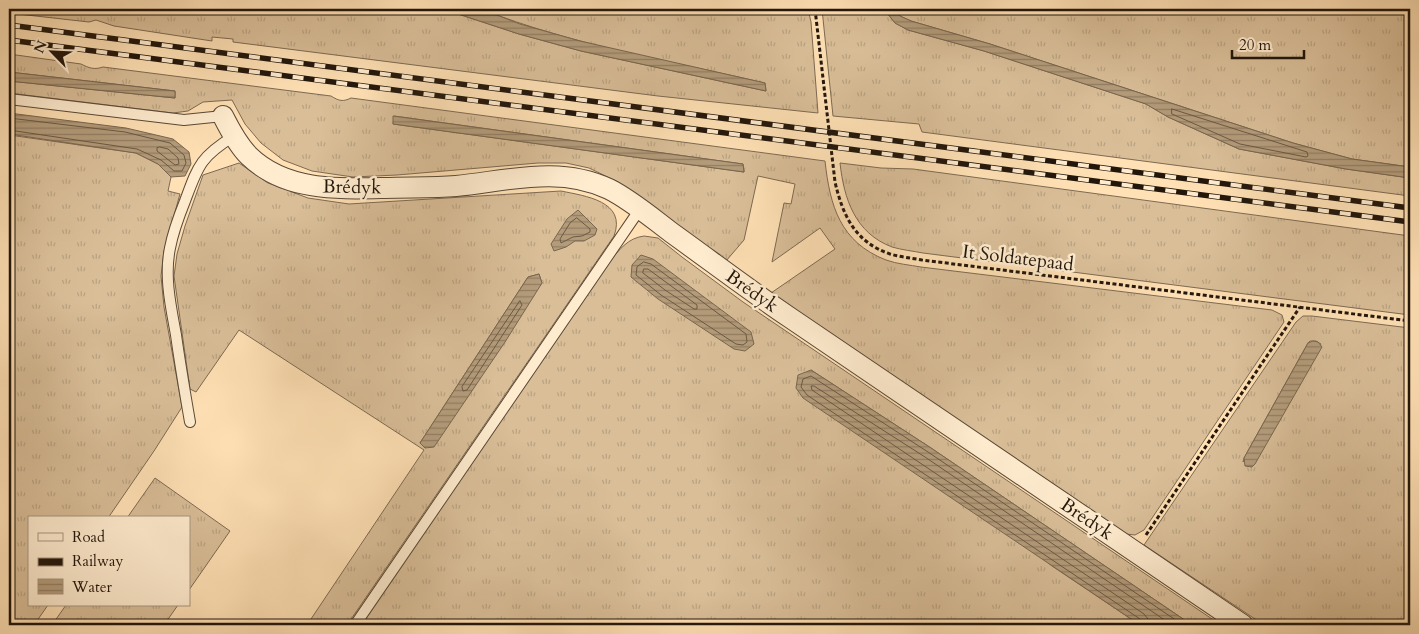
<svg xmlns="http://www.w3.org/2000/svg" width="1419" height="634" font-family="Cardo,serif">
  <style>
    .grass { fill: url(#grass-tufts); stroke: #7e6a52; fill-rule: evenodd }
    .water { fill: url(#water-rules); stroke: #7a664e }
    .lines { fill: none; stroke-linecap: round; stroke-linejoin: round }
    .shore { stroke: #6b5943; stroke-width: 1 }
    .lane-casing { stroke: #594936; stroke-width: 12 }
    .street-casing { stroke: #594936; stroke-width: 22 }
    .path { stroke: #22160b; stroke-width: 3; stroke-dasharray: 4 2.5; stroke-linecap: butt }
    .lane { stroke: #ffeccf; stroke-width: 10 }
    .street { stroke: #ffeccf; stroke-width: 20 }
    .rail-casing { stroke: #22160b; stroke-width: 5.5 }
    .rail { stroke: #ffeccf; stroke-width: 4; stroke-dasharray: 11; stroke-linecap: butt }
    .labels { text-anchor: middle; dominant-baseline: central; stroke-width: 5; stroke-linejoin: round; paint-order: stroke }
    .street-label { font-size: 19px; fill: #22160b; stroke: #ffeccf }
  </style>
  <defs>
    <pattern id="grass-tufts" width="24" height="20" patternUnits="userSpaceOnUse" patternTransform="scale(1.25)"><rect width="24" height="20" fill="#d9be98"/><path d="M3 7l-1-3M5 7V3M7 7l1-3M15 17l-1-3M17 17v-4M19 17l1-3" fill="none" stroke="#baa382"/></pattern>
    <pattern id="water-rules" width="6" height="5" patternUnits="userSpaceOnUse" patternTransform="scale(1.25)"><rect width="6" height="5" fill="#b49c7b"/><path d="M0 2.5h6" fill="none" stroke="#927e63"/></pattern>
  </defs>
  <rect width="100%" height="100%" fill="#ffe1b5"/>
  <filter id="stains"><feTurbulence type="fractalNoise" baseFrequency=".004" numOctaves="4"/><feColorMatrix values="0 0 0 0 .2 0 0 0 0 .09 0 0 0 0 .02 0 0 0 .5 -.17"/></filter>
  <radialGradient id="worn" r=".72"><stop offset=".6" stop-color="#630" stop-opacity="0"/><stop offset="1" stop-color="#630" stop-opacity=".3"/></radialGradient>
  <path class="grass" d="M9,9H80L91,10V9H443L519,34L581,51L766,91L765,83C670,61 572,45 481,9H808L811,22L818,113L658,96L233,42V39L212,37V41L114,26L96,20L89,22L9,13Z
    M822,9H884L895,23L908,30L984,51L1146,104L1168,117L1239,149L1346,169L1410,178V196L922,132L919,124L833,116Z
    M894,9H1410V167L1352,159L1293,143L990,44L911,21L900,16Z
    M9,54L81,64C89,68 94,70 103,67L331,96C339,101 343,102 351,98L825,161C830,206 840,242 886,260C897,264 910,265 921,267L1272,310L1282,315L1284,322L1144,530L1135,535L1126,534L771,293L835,249L820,228L772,262L784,203L791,204L795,184L758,176L744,240L726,261L618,182L589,168L566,163H538L397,175L353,177L312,171L283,160L261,143L245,124L232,100L203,102L188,111L173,113L9,93V81L175,98V91L9,72ZM394,116L743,164L744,172L393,124Z
    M9,135L136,153L158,164L171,177L168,191L180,194L164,251L161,276L164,307L182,407L154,451L108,518H29V605H48L34,625H9Z
    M239,163L268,183L308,198L349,204L561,191C585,196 627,201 614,236L347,625H307L424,450L239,330L196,392L190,389L174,276L177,254L185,226L203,175ZM539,274L542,283L420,443L528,277Z
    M840,163L881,168L913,169L1410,236V315L923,253C913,251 902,250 892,247C855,233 844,199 840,163Z
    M644,236L658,238L682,257L743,302L1221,625H1192L931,448L811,370L1052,566L1140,625H361L610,261C620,249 628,238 644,236Z
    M1303,316H1312L1410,328V625H1264L1144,545L1296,322ZM1310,341H1316L1321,344L1243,462L1244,458L1308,343Z
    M155,478L230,531L189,590V518H127Z
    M66,605H178L164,625H52Z"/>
  <path class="water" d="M443,9H481L520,24L580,41L765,83L766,91L581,51L519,34Z
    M884,9H894L900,16L911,21L990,44L1293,143L1352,159L1410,167V178L1346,169L1239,149L1168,117L1146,104L984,51L908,30L895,23Z
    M9,72L175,91V98L9,81Z
    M9,113L126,128L173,139L189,152L191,164L185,176L171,177L158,164L136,153L9,134Z
    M393,116L743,164L744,172L393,124Z
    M578,210L597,229L595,235L584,241H575L566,247L554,251L551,244L567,219Z
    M641,255L653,259L751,332L754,344L745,351L734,349L658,299L631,277L632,265Z
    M539,274L542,283L505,342L434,447L425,448L420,443L528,277Z
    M1313,341L1318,342L1322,347L1255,464L1252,467L1245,466L1244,458L1308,343Z
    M811,370L931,448L1192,625H1140L803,398L796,388L798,375Z"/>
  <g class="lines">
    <path class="shore" d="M1172,109L1307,152L1308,156L1306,157L1240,144L1172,114Z
      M9,118L125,132L170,143L184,155L186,163L182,171H174L161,160L137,149L9,130
      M160,147L168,149L178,158L179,164L175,165L157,151V148Z
      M577,218L590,229V232L582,236L573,237L561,243L560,239L570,223Z
      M644,262L651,264L746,334L747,342L743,345L736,344L661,295L636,275L637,267Z
      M644,269H648L697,305V309H694L665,290L643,273Z
      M520,301L522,305L467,390L463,391L462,387Z
      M1142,625L1140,619L807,395L801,387L803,379L811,376L928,452L1183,625
      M1149,625L1148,619L1144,614L812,390L811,386H814L925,457L1172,625"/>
    <defs>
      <path id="lane" d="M9,99L184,120L223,116
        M190,422C185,393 180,364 176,335C171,307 164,277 170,248C173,232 179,216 185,201C198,166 200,157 234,136
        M355,625L640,209"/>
      <path id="street" d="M223,116C230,130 238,145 249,156C285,191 338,189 384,188C408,187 432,188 456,186C507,181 559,165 609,189C631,200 652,218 672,233C711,261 749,290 789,317C940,420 1091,523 1243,625"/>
    </defs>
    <use href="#lane" class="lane-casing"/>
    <use href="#street" class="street-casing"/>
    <path class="path" d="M815,9L835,182C843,216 855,242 890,254C900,257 911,258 922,260L1410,321
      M1146,535L1300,307"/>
    <use href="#lane" class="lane"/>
    <use href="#street" class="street"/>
    <defs>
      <path id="rail" d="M9,25L1410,208
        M9,40L1410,222"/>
    </defs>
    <use href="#rail" class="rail-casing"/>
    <use href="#rail" class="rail"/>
  </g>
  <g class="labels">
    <g class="street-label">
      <text transform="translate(352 187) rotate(1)">Brédyk</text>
      <text transform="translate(1018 258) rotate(7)">It Soldatepaad</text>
      <text transform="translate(752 291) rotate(35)">Brédyk</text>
      <text transform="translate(1087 519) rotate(34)">Brédyk</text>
    </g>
  </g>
  <rect width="1419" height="634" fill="none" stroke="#ffe1b5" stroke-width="30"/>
  <rect x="10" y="10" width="1399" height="614" fill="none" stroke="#22160b" stroke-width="2.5"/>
  <rect x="15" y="15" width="1389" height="604" fill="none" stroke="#22160b"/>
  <rect x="28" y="516" width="162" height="90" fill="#ffeccf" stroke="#a79681"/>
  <rect x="38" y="533" width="25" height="8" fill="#ffeccf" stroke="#a79681"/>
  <text x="72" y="542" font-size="15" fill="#22160b">Road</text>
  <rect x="38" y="558" width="25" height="8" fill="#22160b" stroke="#a79681"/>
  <text x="72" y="566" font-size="15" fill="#22160b">Railway</text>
  <rect x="38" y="579" width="25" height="15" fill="url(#water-rules)" stroke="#a79681"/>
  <text x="72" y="592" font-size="15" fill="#22160b">Water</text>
  <g transform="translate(52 52) rotate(294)" stroke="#ffeccf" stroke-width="4" paint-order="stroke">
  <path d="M0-4L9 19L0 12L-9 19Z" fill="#22160b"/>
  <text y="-8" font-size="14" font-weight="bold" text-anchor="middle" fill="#22160b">N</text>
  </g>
  <path d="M1232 50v8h72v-8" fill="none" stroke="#22160b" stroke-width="2.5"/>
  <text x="1239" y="50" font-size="15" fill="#22160b" stroke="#ffeccf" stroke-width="4" paint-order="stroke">20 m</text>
  <rect width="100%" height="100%" filter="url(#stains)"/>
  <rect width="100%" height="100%" fill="url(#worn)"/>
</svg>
